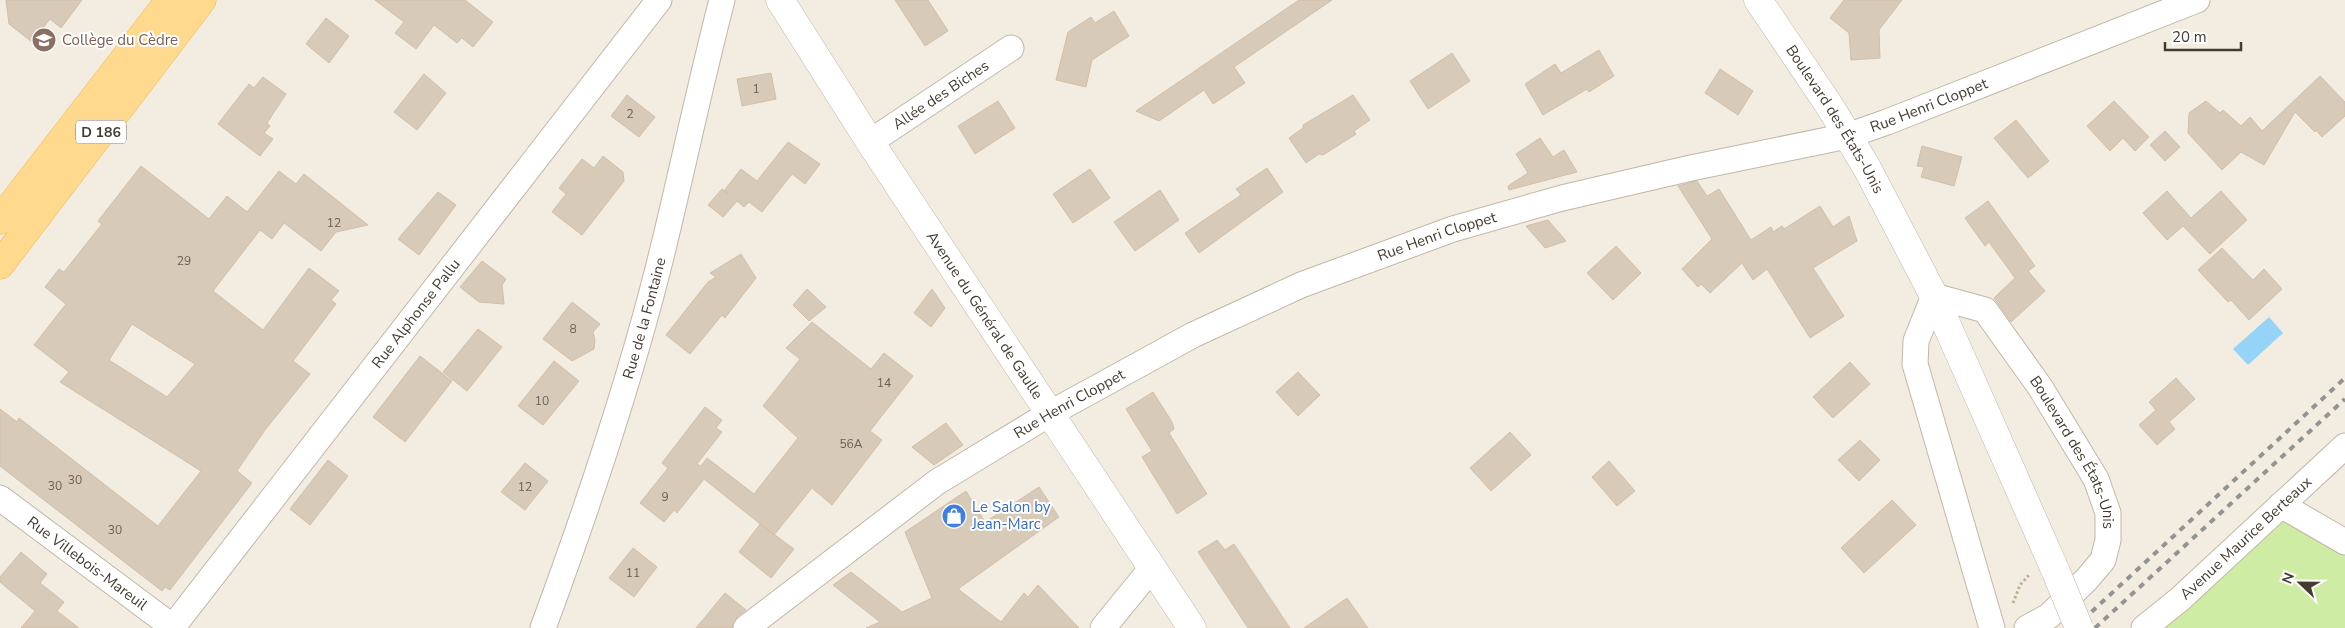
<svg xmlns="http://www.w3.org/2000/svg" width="2345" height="628" font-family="'Nunito Sans',sans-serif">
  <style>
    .green { fill: #cfeca5 }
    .water { fill: #96d4f7 }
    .building { fill: #d8cab9; stroke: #d1bfa8; fill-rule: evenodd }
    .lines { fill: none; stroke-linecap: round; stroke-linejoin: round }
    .minor-casing { stroke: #c1b7a6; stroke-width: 27 }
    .tertiary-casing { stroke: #c1b7a6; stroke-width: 29 }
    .primary-casing { stroke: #efb953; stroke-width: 29 }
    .path { stroke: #c2af93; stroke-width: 3; stroke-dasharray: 2.5 2.5; stroke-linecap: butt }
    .minor { stroke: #fff; stroke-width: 25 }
    .tertiary { stroke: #fff; stroke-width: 28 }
    .primary { stroke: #ffda8e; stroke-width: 28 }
    .rail { stroke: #939393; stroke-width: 4; stroke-dasharray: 6 6; stroke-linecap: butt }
    .tertiary-bridge-casing { stroke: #c1b7a6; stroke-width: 29; stroke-linecap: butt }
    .tertiary-bridge { stroke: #fff; stroke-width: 28 }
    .labels { text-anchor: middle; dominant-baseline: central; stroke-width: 4; stroke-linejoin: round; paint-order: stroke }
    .number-label { font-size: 12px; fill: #696054 }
    .shield { fill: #fff; stroke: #7c7670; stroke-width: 1 }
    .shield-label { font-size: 14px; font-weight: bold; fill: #443c32 }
    .education-label { font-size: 15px; fill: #785e54; stroke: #fff; text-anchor: start }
    .street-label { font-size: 15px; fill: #443c32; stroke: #fff }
    .shop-label { font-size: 15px; fill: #366cbe; stroke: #fff; text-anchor: start }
  </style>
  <rect width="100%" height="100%" fill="#f3ede1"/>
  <path class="green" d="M2281,505L2345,542V628H2144Z"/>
  <path class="water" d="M2269,317L2283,333L2248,365L2233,349Z"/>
  <path class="building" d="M6,0H82L61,28L50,19L32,42L9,24Z
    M375,0H465L493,22L473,47L462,38L457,43L434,25L416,49L395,33L404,22Z
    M895,0H928L948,31L925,46Z
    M1299,0H1332L1234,67L1245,83L1213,104L1204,90L1159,121L1136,111Z
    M1844,0H1902L1879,30L1880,58L1851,60L1849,33L1830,18Z
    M1114,11L1129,36L1092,60L1086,87L1056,80L1068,32L1091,17L1095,23Z
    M326,18L349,36L329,63L306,44Z
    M1599,50L1614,76L1589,92L1587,89L1543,115L1525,84L1555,64L1561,73Z
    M1452,53L1470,81L1428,109L1410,81Z
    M1720,69L1753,91L1738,115L1705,93Z
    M771,73L776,99L742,106L737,79Z
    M424,74L446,93L417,130L394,112Z
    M2320,76L2345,102V116L2322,137L2316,130L2315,132L2295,112L2264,165L2241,152L2222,170L2188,133L2189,113L2206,101L2220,113L2223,110L2241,126L2250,117L2262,131Z
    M263,77L286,94L267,123L270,126L264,133L273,139L260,156L218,124L249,84L254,88Z
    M627,95L655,117L639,137L611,116Z
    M1353,95L1370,120L1354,131L1356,134L1323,155L1319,154L1306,163L1289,138L1303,128V125Z
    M998,101L1015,128L975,154L958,126Z
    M2114,101L2149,137L2135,151L2123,138L2110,151L2087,126Z
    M2016,120L2049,161L2028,178L1994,138Z
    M2165,131L2180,147L2165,161L2150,145Z
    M1540,138L1553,157L1564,150L1577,172L1509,190L1508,186L1528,173L1516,154Z
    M788,142L820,164L805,184L792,174L762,212L749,202L744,207L737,201L723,217L708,205L722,189L728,194L724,191L741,169L757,181Z
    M1922,146L1962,157L1954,186L1921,177L1924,167L1917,166Z
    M603,156L623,172L624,181L582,235L552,212L566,194L559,188L582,159L594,168Z
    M141,166L209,219L227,196L247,212L279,171L296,184L304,174L368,225L336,232L321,251L284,223L272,239L260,230L213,291L263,330L309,268L339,291L331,300L336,304L293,361L310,374L265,430L237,471L252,483L170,590L165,587L162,591L0,466V409L17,422L19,418L158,526L201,471L60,382L69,372L34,345L66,304L45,287L59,269L64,272L102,224L98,221ZM132,324L195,364L167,397L109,360Z
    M1267,168L1283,192L1199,253L1185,233L1241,195L1236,189Z
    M1090,169L1110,198L1073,223L1053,194Z
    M1697,181L1707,196L1719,189L1751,240L1771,227L1773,232L1782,226L1784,229L1820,206L1833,227L1849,216L1857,241L1813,268L1844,316L1810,338L1767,269L1753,280L1742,263L1710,293L1701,284L1698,287L1682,269L1712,239L1678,186Z
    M1160,190L1179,220L1135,251L1114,222Z
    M2167,191L2191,218L2221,191L2247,220L2210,254L2183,226L2167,240L2143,213Z
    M438,192L456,205L419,255L398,239Z
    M1988,201L2035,266L2028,271L2045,291L2011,322L1994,298L2015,278L1989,242L1985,246L1965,218Z
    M1548,220L1566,241L1545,248L1526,226Z
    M1616,246L1641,273L1613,300L1587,273Z
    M2222,248L2253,280L2264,269L2282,289L2249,320L2231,300L2228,302L2198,270Z
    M741,254L756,278L725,318L722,315L690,354L666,335L708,282L716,277L710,273Z
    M482,261L506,279L502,285L504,304L479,302L460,287Z
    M807,289L826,307L809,321L793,305Z
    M932,289L945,308L931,327L914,313Z
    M572,302L600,324L593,332L595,340L594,349L572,361L543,339Z
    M812,322L871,369L884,353L913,376L870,431L882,440L832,505L812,488L774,535L704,479L677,513L674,510L664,522L640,503L668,468L662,463L705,407L722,420L716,428L722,432L697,464L701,466L707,458L754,494L798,438L763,406L800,359L786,348Z
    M478,329L502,347L467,391L443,372Z
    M420,356L452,381L405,442L373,417Z
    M554,361L579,381L543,425L518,406Z
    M1850,362L1870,384L1833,418L1813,397Z
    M1298,372L1320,395L1298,416L1276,392Z
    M2176,378L2195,399L2169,422L2175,429L2157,445L2139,425L2156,410L2149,402Z
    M1153,392L1172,422L1174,429L1169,433L1207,494L1177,514L1142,457L1152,451L1126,409Z
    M946,423L963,445L934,465L912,447Z
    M1510,432L1531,455L1491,491L1470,468Z
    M1860,440L1880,460L1859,481L1838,460Z
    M328,460L348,476L310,525L290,509Z
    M1609,461L1635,491L1617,506L1592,477Z
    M525,463L548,481L525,510L501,492Z
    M1039,487L1059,517L958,589L1001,622L1024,593L1028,597L1038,585L1079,628H866L880,622L833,585L851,572L902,612L932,598L905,532L966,491L985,522Z
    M1892,500L1916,525L1864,573L1841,548Z
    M760,524L794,549L771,578L739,552Z
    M1217,540L1225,550L1234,544L1290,628H1248L1198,552Z
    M633,548L657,567L634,597L609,578Z
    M21,552L47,574L40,583L64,602L57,611L79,628H21L35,611L0,582V577Z
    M725,593L746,610L737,617L732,628H696Z
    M1347,598L1368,628H1304Z"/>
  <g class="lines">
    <defs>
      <g id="minor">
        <path id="s1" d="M870,142L1011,48"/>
        <path id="s2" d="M0,498L174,628"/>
        <path d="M2281,505L2345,542"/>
        <path id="s3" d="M172,628L659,0"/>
        <path id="s4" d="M543,628C587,509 628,388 659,265C681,177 699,88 722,0"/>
        <path id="s5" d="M746,628L937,482L1049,414L1193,335L1301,285L1453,229L1562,198L1691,168L1847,136L1887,122L2197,0"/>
        <path d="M1103,628L1151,569"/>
        <path id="s6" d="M1992,628L1915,364L1916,341L1934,296L1985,310L2040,387L2096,479L2108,513V540L2103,560L2087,579L2049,616L2027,628"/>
        <path id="s7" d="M2144,628L2180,599L2345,446"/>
      </g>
      <g id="tertiary">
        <path id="s8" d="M780,0L870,142L1192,628"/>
        <path id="s9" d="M1758,0L1829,105L1867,168L1934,296L2056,572"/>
      </g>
      <path id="primary" d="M0,220L170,0
        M0,265L202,0"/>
    </defs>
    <use href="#minor" class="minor-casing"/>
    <use href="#tertiary" class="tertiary-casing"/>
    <use href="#primary" class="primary-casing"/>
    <path class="path" d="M2013,603L2020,585L2029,575"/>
    <use href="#minor" class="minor"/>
    <use href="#tertiary" class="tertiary"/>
    <use href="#primary" class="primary"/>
    <path class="rail" d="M2074,628L2345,378
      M2095,628L2345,399"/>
    <defs>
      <path id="tertiary-bridge" d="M2056,572L2079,628"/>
    </defs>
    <use href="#tertiary-bridge" class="tertiary-bridge-casing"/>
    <use href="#tertiary-bridge" class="tertiary-bridge"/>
  </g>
  <defs>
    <symbol id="school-disc" viewBox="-11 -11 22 22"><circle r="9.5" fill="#8d6e63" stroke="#fff"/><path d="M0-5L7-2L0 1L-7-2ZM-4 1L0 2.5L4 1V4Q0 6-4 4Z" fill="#fff"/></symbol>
    <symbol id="shop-disc" viewBox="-11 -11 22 22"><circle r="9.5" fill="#3f7fe0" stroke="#fff"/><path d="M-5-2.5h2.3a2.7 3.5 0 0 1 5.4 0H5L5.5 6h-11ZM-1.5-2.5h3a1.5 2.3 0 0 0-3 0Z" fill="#fff"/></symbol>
  </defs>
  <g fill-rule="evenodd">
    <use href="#school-disc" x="30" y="26" width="28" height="28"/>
    <use href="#shop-disc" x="940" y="502" width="28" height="28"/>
  </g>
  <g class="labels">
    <g class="number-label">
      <text x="756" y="89">1</text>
      <text x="630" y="114">2</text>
      <text x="334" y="223">12</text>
      <text x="184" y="261">29</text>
      <text x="573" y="329">8</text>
      <text x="884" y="383">14</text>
      <text x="542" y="401">10</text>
      <text x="851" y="444">56A</text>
      <text x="75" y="480">30</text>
      <text x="55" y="486">30</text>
      <text x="525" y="487">12</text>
      <text x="665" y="497">9</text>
      <text x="115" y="530">30</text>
      <text x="633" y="573">11</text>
    </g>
    <rect class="shield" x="76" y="120.5" width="50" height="23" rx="4"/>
    <g class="shield-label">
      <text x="101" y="132">D 186</text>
    </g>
    <g class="education-label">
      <text x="62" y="40">Collège du Cèdre</text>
    </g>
    <g class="street-label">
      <text stroke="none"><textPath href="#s1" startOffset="85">Allée des Biches</textPath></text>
      <text stroke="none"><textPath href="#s5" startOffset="1309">Rue Henri Cloppet</textPath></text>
      <text stroke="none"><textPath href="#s9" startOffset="142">Boulevard des États-Unis</textPath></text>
      <text stroke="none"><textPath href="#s5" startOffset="799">Rue Henri Cloppet</textPath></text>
      <text stroke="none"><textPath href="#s3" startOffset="398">Rue Alphonse Pallu</textPath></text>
      <text stroke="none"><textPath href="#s8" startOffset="376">Avenue du Général de Gaulle</textPath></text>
      <text stroke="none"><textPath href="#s4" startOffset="326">Rue de la Fontaine</textPath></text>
      <text stroke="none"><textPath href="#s5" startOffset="394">Rue Henri Cloppet</textPath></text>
      <text stroke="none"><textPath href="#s6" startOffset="568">Boulevard des États-Unis</textPath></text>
      <text stroke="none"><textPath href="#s7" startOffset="136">Avenue Maurice Berteaux</textPath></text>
      <text stroke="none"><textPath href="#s2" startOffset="109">Rue Villebois-Mareuil</textPath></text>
    </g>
    <g class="shop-label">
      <text x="972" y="507">Le Salon by<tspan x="972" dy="17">Jean-Marc</tspan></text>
    </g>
  </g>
  <g transform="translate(2300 583) rotate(292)" stroke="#ffffff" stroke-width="4" paint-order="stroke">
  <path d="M0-4L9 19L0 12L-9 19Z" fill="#443c32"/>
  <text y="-8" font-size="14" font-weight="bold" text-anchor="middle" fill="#443c32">N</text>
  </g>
  <path d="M2165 42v8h76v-8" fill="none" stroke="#443c32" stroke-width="2.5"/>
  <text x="2172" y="42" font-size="15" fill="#443c32" stroke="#ffffff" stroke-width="4" paint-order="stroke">20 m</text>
</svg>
